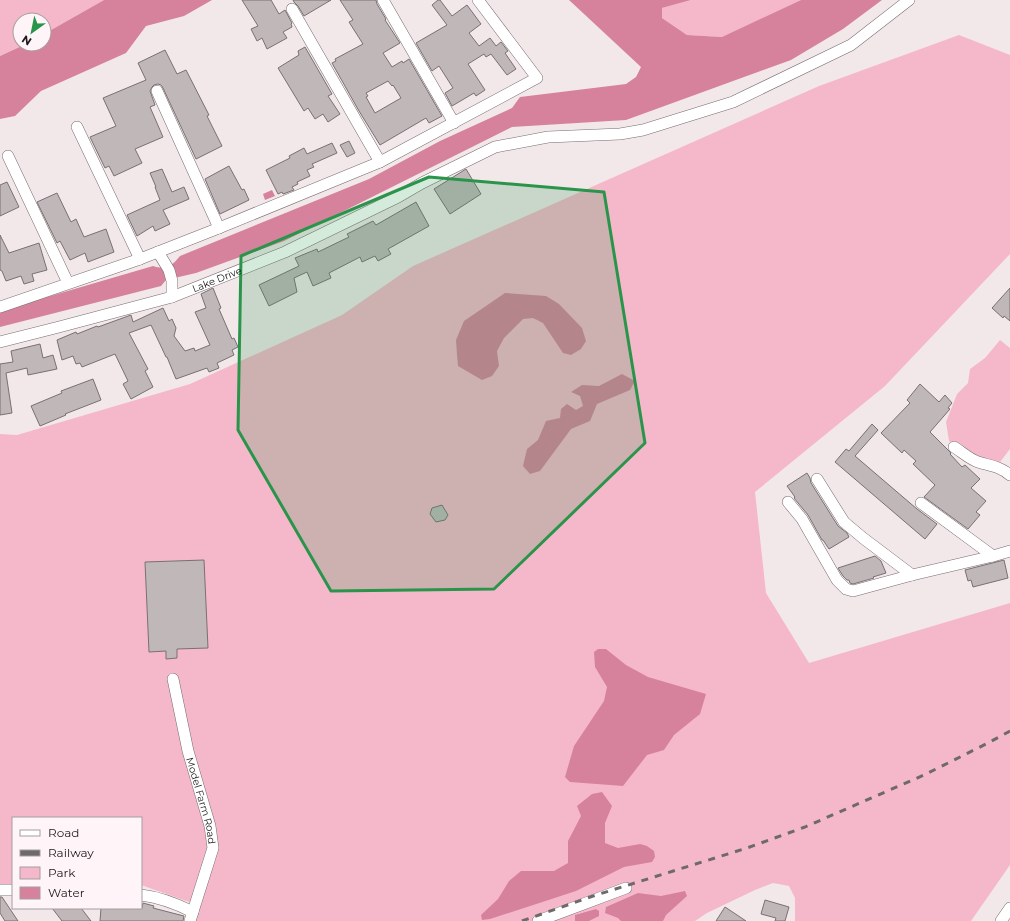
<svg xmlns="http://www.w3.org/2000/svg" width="1010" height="921" font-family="Montserrat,sans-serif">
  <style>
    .green { fill: #f5b8ca }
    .water { fill: #d7829d }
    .building { fill: #c0b7b9; stroke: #797073; fill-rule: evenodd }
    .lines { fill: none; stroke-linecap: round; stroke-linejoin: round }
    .minor-casing { stroke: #766d6f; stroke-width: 12 }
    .minor { stroke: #fff; stroke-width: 11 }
    .rail { stroke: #6e696a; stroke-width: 3; stroke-dasharray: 7 7; stroke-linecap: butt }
    .marked { fill: #2a944b; fill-opacity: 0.2; stroke: #2a944b; stroke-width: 3; stroke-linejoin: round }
    .labels { text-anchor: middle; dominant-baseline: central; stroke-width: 3.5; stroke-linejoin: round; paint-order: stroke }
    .street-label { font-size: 10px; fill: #1d1a1b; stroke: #fff5f8 }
  </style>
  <rect width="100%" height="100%" fill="#f2e8ea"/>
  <path class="green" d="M0,0H104L44,34V20H20V44H26L0,56Z
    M691,0H801L723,37L687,35L662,18V8Z
    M959,35L1010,55V254L885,386L755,492L766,593L809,663L1010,603V865L971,921H795V898L789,886L773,883L755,890L707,913L695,921H190L195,904L141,885V818H13V885H0V434L17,435L190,384L342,315L413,266L819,86Z
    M1000,340L1010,348V449L997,466L974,459L949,441L946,422L957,394L968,383L970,369L985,358Z"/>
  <path class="water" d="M104,0H212L184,16L146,26L126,53L41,91L15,116L0,119V56L26,44H44V34Z
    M569,0H691L662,8V18L687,35L722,37L801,0H882L843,29L791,60L626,120L512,127L284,241L196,273L166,280L161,286L0,327V308L30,302L153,266C166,270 172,266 180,256L369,179L440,141L512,108L520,97L626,84L636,77L641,67Z
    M272,190L275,196L265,200L263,194Z
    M505,293L546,296L559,304L582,328L586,341L581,349L571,355L563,353L543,323L533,318L523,319L504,338L497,351L499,366L492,376L482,380L458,366L457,355L456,340L464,321Z
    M622,374L635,381L630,390L597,404L590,421L571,429L540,471L530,474L523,466L527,449L538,440L546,421L560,418L561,409L567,404L576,410L583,406L580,396L571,392L582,385L599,386Z
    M598,649H606L626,665L648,677L706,694L700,714L674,735L664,750L647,755L623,786L570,782L565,777L574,746L604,701L607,687L595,667L594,652Z
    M602,792L612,806L605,823V843L618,848L640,844L647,846L654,851L655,857L652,862L624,867L576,891L490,919L482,920L481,915L498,899L509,881L521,871H554L568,863V841L581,816L577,806L592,794Z
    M685,891L687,896L666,915L663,921H621L618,918L605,913L606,907L638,893L661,896Z
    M596,909L599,911V916L589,921H575V915Z"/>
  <path class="building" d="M242,0H271L279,14L285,10L292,23L291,24L292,27L283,32L287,38L267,49L262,38L257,41L251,29L258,26Z
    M293,0H331L304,16L298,6L294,2Z
    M340,0H376L377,4L386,19L385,20L400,43L383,53L392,67L402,61L403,63L409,59L442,116L429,123L426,118L380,145L359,111L332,63L336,61L335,59L363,44L349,22L353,20ZM388,81L392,86L393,85L401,98L375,113L366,97L368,96L366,93Z
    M438,0H440L452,16L467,5L481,24L469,33L479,46L490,38L496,46L501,42L508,51L505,53L516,69L507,75L491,54L486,57L484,54L468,64L485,90L476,96L474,93L452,106L445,93L453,88L439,66L432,71L416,43L447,25L432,5Z
    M305,47L332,94L328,96L340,114L328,122L323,114L315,119L308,108L304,111L278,68L299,55L298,51Z
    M165,50L177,74L186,70L209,115L207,116L222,146L196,159L163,88L161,85L158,84L154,85L152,87L150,91L155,105L150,107L163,137L135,149L142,163L114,176L109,166L105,168L90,137L116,126L103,98L146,80L138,63Z
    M349,141L355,153L347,157L340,145Z
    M332,143L337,153L312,164L314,167L307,170L310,176L297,182L298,184L292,187L294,190L283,194L282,192L278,194L266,170L290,158L289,156L304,148L307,154Z
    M229,166L242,190L244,189L249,200L220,214L205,179Z
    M162,169L172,192L184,187L189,199L163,210L170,224L155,231L153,226L137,236L127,215L160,200L155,187H156L150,173Z
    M466,169L481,194L450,214L434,189Z
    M7,182L19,207L0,216V185Z
    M57,193L71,222L76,219L84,237L106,229L114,252L88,262L85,253L70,260L60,241L57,243L37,202Z
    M416,202L429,226L388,249L391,254L378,261L375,256L362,262L360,257L329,273L331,278L313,286L307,272L294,278L297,292L269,306L259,285L299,266L295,258L317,249L318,252L349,237L347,234L373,221L376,225Z
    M0,235L9,253L39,243L47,270L32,274L34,281L24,284L21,276L6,281L2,271L0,270Z
    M213,288L221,308L219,309L232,339L234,338L238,347L232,350L234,355L217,363L219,368L209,372L207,368L176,379L167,357H166L151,325L129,333L148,369L145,371L153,387L131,399L123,384L128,381L115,354L82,367L80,363L76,364L73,356L62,360L57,340L76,332L77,334L97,326L98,327L131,315L133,322L163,308L169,321L172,319L176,328L174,336L185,351L194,348L195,351L210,345L195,312L206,308L201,294Z
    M1010,288V321L1004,316L1003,318L992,308Z
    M40,344L43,358L53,355L57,369L28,375L27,368L6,373L12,413L0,415V364L13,362L11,351Z
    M93,379L101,400L65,414L66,415L40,426L31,406L62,393L61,391Z
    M920,384L939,402L945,395L952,403L948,408L950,409L930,432L951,453L950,454L962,467L965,465L980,479L971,488L986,501L976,512L980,515L968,529L924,497L935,485L913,464L916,461L904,450L902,453L881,433L910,403L907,400Z
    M872,424L878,430L855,456L917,509L937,524L925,539L835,462L846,449L849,451Z
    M807,473L810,478L811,483L838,526L847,533L849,537L829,549L823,540H822L808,515L794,498L795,497L787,486Z
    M442,505L448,515L445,520L436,522L430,514L432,508Z
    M875,556L881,561L886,573L873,577L874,578L853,584L850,583L849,580H847L843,576L838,568Z
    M204,560L208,648L177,649V658L166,659V651L149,652L145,562Z
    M1004,560L1008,578L973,587L971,580L968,581L965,570Z
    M0,897H2L18,921H5L0,913Z
    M765,900L789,907L785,921H775L776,918L761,914Z
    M143,903L154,906L153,908L184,916L183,921H100L101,908H142Z
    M725,907L746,921H716Z
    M52,908H81L91,921H62Z"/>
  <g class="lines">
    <defs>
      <g id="minor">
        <path d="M383,0L454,123"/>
        <path d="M292,9L380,162"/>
        <path d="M157,91L219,228"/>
        <path d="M77,127L140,259"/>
        <path d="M8,156L68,283"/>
        <path d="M158,252L169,270L172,281V297"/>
        <path d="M0,307L140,259L219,228L380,162L537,78L478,0"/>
        <path id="s1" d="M0,342L59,327L172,297L285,252L398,197L422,183L495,147L548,137L620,134L643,130L733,102L851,45L909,0"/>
        <path d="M954,447C962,452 969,459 978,462C991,466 999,466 1010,475"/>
        <path d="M817,479L844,522L863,538L912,575"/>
        <path d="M788,502L802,519L837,580L846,589L853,591L912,575L993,556L1010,551"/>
        <path d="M921,503L993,556"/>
        <path id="s2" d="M173,679L188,751L210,826L213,848L190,921"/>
        <path d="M0,890H13"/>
        <path d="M141,895C159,897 177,904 193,912"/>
        <path d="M538,921L626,888"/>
        <path d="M1001,921L1010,908"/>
      </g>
    </defs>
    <use href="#minor" class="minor-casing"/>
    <use href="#minor" class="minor"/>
    <path class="rail" d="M522,921L593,896L747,848L805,827L924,775L988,743L1010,731"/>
  </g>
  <path class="marked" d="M429,177L604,192L645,443L494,589L331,591L238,430L241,256Z"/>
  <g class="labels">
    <g class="street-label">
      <text stroke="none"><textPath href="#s1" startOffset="226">Lake Drive</textPath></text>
      <text stroke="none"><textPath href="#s2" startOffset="125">Model Farm Road</textPath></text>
    </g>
  </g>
  <rect x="12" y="817" width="130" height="92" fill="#fff5f8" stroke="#a59da0"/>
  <rect x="20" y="830" width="20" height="6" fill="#ffffff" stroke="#a59da0"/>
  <text x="48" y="837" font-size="12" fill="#1d1a1b">Road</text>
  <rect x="20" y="850" width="20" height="6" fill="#6e696a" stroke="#a59da0"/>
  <text x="48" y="857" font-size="12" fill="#1d1a1b">Railway</text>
  <rect x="20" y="867" width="20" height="12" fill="#f5b8ca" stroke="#a59da0"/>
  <text x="48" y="877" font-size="12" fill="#1d1a1b">Park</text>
  <rect x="20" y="887" width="20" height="12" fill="#d7829d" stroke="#a59da0"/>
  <text x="48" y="897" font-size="12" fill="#1d1a1b">Water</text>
  <g transform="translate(32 32) rotate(213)"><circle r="19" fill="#fff5f8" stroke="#a59da0"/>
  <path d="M0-3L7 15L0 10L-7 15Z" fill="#2a944b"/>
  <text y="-6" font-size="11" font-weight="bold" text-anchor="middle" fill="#1d1a1b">N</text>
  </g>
</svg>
